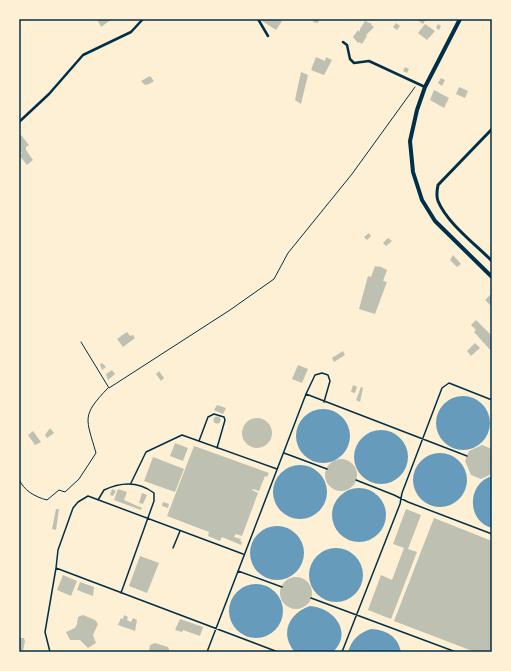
<svg xmlns="http://www.w3.org/2000/svg" width="511" height="671" font-family="Quicksand,sans-serif">
  <style>
    .water { fill: #669bbc }
    .building { fill: #bec0b2 }
    .lines { fill: none; stroke-linecap: round; stroke-linejoin: round }
    .path { stroke: #003049; stroke-width: 1 }
    .service { stroke: #003049; stroke-width: 1.5 }
    .minor { stroke: #003049; stroke-width: 2.5 }
    .tertiary { stroke: #003049; stroke-width: 3 }
    .primary { stroke: #003049; stroke-width: 4 }
    .neatline { fill: none; stroke: #003049; stroke-width: 1.5 }
  </style>
  <rect width="100%" height="100%" fill="#fdf0d5"/>
  <path class="water" d="M436 423a27 27 0 1 1 54 0a27 27 0 1 1-54 0Z
    M296 436a27 27 0 1 1 54 0a27 27 0 1 1-54 0Z
    M354 457a27 27 0 1 1 54 0a27 27 0 1 1-54 0Z
    M413 480a27 27 0 1 1 54 0a27 27 0 1 1-54 0Z
    M273 492a27 27 0 1 1 54 0a27 27 0 1 1-54 0Z
    M492,476V528C466,521 467,483 492,476Z
    M332 515a27 27 0 1 1 54 0a27 27 0 1 1-54 0Z
    M250 553a27 27 0 1 1 54 0a27 27 0 1 1-54 0Z
    M309 575a27 27 0 1 1 54 0a27 27 0 1 1-54 0Z
    M229 611a27 27 0 1 1 54 0a27 27 0 1 1-54 0Z
    M310,606C335,608 353,633 333,652H295C279,634 289,613 310,606Z
    M371,629C386,630 398,636 401,652H348C352,639 359,633 371,629Z"/>
  <path class="building" d="M97,19H112L101,27Z
    M259,19H279L282,21L276,30Z
    M314,19H319L318,23L313,22Z
    M416,19H426L423,24Z
    M365,21L372,24L371,25L374,27L366,35L367,36L362,44L359,42L358,43L353,37L358,30L360,32V29Z
    M396,23L400,26L397,30L393,27Z
    M425,24L435,31L427,40L418,33Z
    M438,24L441,26L439,30L436,28Z
    M316,57L325,61L326,57L332,60L324,75L311,70Z
    M405,67L409,69L407,73L403,71Z
    M301,72L308,75L301,104L295,100Z
    M150,76L154,81L149,84L145,85L141,81Z
    M441,78L445,80L442,86L438,83Z
    M459,87L468,91L465,98L456,94Z
    M434,90L449,98L444,108L430,100Z
    M21,135L29,145L26,147V150L33,160L27,165L19,155L22,153L19,150V137Z
    M369,233L371,236L367,240L364,237Z
    M388,238L392,241L386,246L383,243Z
    M453,255L461,264L457,267L450,260Z
    M375,266L379,267V266L387,270L383,281L387,282L375,314L359,309L368,276L371,277Z
    M491,294L492,295V307L485,300Z
    M476,320L492,336V352L474,332L476,330L471,325Z
    M127,332L130,336L133,335L135,338L123,347L117,339Z
    M475,343L480,348L471,356L467,351Z
    M343,351L345,355L334,362L332,358Z
    M102,363L106,367L102,370L100,364Z
    M298,365L308,369L302,383L292,379Z
    M112,370L115,374L108,380L106,374Z
    M159,371L164,378L161,381L156,374Z
    M353,385L357,387L355,393L351,392Z
    M361,387L363,388L360,402L356,400Z
    M217,405L226,408L223,414L214,410Z
    M213.5 420a3.5 3.5 0 1 1 7 0a3.5 3.5 0 1 1-7 0Z
    M242 433a15 15 0 1 1 30 0a15 15 0 1 1-30 0Z
    M50,428L54,433L47,438L45,435Z
    M33,431L41,442L35,445L28,435Z
    M175,443L188,448L183,461L170,456Z
    M482,445L492,449V474L481,479L471,475L465,461L469,451Z
    M194,446L269,473L267,477L265,476L259,491L253,489L252,490L258,493L242,536L236,534L234,537L241,539L240,541L242,542L241,545L222,537L220,541L208,536L209,532L167,516Z
    M153,457L184,469L175,492L144,481Z
    M325 475a16 16 0 1 1 32 0a16 16 0 1 1-32 0Z
    M112,489L116,491L113,496L110,495Z
    M118,489L127,492L124,500L142,508L141,510L114,500Z
    M142,493L147,495L143,504L139,503Z
    M163,502L169,504L168,508L162,506Z
    M56,509H59L56,530L52,529Z
    M406,509L421,515L408,549L417,552L391,619L368,610L381,575L392,580L404,548L393,544Z
    M434,518L492,541V652H475L394,621Z
    M140,556L159,563L147,593L129,586Z
    M63,575L77,581L71,596L57,590Z
    M280 593a16 16 0 1 1 32 0a16 16 0 1 1-32 0Z
    M80,582L94,587L93,596L77,590Z
    M83,615L95,620L98,624L93,635L96,643L88,648L80,640H70L66,632L75,628L77,624L78,617Z
    M124,615L128,617L127,620L131,622L133,618L137,620L135,631L118,625L121,618L123,619Z
    M180,619L203,627L200,636L183,630L182,632L175,630Z
    M20,638H24L25,641L23,651L19,650Z
    M155,643L168,647L170,652H149L150,645Z"/>
  <g class="lines">
    <path class="path" d="M81,342L109,388L230,310L274,279L288,253L352,174L415,87
      M19,479C23,490 35,497 47,500L59,490L65,492L79,479L96,453C86,418 81,416 108,388"/>
    <path class="service" d="M306,394L467,456
      M199,441L208,417L214,414L224,417L225,420L217,448
      M284,453L327,469
      M356,480L394,495L408,502L492,534
      M131,483L146,452L182,435L277,469
      M98,500L104,490C121,482 138,481 154,493V501L121,593
      M173,548L180,531
      M243,554L88,496L78,502L73,508L58,550L56,568L278,652
      M238,571L282,587
      M311,598L456,652
      M50,652L45,632L56,568
      M207,652L306,394L315,375L322,373L328,375L330,381L324,402
      M342,652L400,504L402,493L442,388L449,383L492,400"/>
    <path class="minor" d="M258,19L268,36
      M343,42L347,45L350,59L354,63L369,61L425,87
      M19,122L49,94L83,55L131,32L143,19"/>
    <path class="tertiary" d="M492,129L438,185C437,190 436,196 438,201C447,223 475,244 492,261"/>
    <path class="primary" d="M460,19L425,87L417,110L410,141L413,172L422,200L435,221L492,277"/>
  </g>
  <rect width="511" height="671" fill="none" stroke="#fdf0d5" stroke-width="40"/>
  <rect x="20" y="20" width="471" height="631" class="neatline"/>
</svg>
